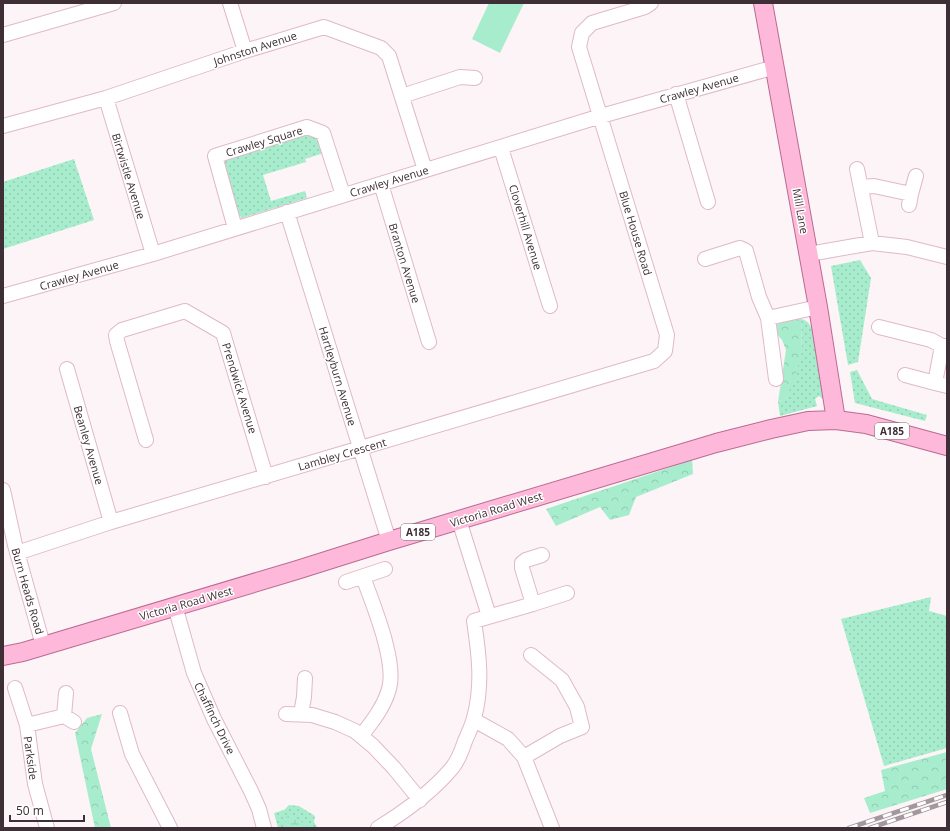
<svg xmlns="http://www.w3.org/2000/svg" width="950" height="831" font-family="'Open Sans',sans-serif">
  <style>
    .grass { fill: url(#grass-dots) }
    .forest { fill: url(#forest-crowns) }
    .wetland { fill: url(#wetland-marsh) }
    .garden { fill: #a7edcd }
    .lines { fill: none; stroke-linecap: round; stroke-linejoin: round }
    .minor-casing { stroke: #e0b9c9; stroke-width: 16 }
    .major-casing { stroke: #bb6a91; stroke-width: 20 }
    .minor { stroke: #fff; stroke-width: 14 }
    .major { stroke: #feb9da; stroke-width: 18 }
    .rail-casing { stroke: #a3989d; stroke-width: 4.5 }
    .rail { stroke: #fff; stroke-width: 3; stroke-dasharray: 9; stroke-linecap: butt }
    .labels { text-anchor: middle; dominant-baseline: central; stroke-width: 3; stroke-linejoin: round; paint-order: stroke }
    .shield { fill: #fff; stroke: #786d72; stroke-width: 1 }
    .shield-label { font-size: 10px; font-weight: bold; fill: #3e2e35 }
    .street-label { font-size: 11px; fill: #3e2e35; stroke: #fff }
  </style>
  <defs>
    <pattern id="grass-dots" width="8" height="8" patternUnits="userSpaceOnUse"><rect width="8" height="8" fill="#a7edcd"/><path d="M2 2h.1M6 6h.1" fill="none" stroke="#91ccb1" stroke-width="1.8" stroke-linecap="round"/></pattern>
    <pattern id="forest-crowns" width="20" height="18" patternUnits="userSpaceOnUse"><rect width="20" height="18" fill="#a7edcd"/><path d="M2 6a3 3 0 1 1 6 0M12 15a3 3 0 1 1 6 0" fill="none" stroke="#91ccb1"/></pattern>
    <pattern id="wetland-marsh" width="20" height="14" patternUnits="userSpaceOnUse"><rect width="20" height="14" fill="#a7edcd"/><path d="M1 5h8M5 5V1M11 12h8M15 12V8" fill="none" stroke="#91ccb1"/></pattern>
  </defs>
  <rect width="100%" height="100%" fill="#fcf4f7"/>
  <path class="grass" d="M307,133L319,136L324,153L305,159L306,162L263,175L271,201L305,191L307,198L242,218L238,214L224,163L227,159Z
    M74,159L94,220L3,249V182Z
    M860,260L871,278L858,362L848,365L831,266Z
    M801,319C809,321 810,325 813,332L825,400L819,396L815,399L817,406L780,416L778,402L786,398L802,351Z
    M857,370L872,399L927,415L925,421L855,403L850,372Z
    M931,597L929,611L947,616V748L884,766L841,619Z
    M289,805L299,806L315,816L314,822L318,828H278L274,813L284,810Z"/>
  <path class="forest" d="M801,319L802,351L795,378L786,398L778,402L786,350L782,340L775,332L776,325L787,320Z
    M692,460L693,474L636,497L629,515L610,520L600,507L556,526L546,509Z
    M102,714L91,749L111,828H95L75,733L87,718Z
    M947,752V789L870,813L864,798L885,791L881,770Z"/>
  <path class="wetland" d="M289,815C297,818 303,822 309,828H286L285,819Z"/>
  <path class="garden" d="M489,3H524L500,53L472,39Z"/>
  <g class="lines">
    <defs>
      <path id="minor" d="M230,3L245,51
        M3,35L114,3
        M676,94L708,202
        M402,96L460,77L475,78
        M106,98L153,254
        M3,126L106,98L245,51L324,27L381,48L389,56L425,170
        M501,148L550,306
        M857,169L872,243
        M381,184L429,342
        M861,187L874,186L911,194L916,176
        M909,205L911,194
        M287,212L389,541
        M235,228L215,156L307,127L323,133L343,195
        M809,254L872,243L907,247L947,257
        M705,259L740,248L746,251L759,297L768,318L776,379
        M3,296L153,254L601,116L775,67
        M768,318L818,307
        M879,327L931,340L942,346H947
        M67,369L111,522
        M905,375L935,383L942,346
        M935,383L947,386
        M146,440L117,341L116,335L122,330L185,311L223,333L266,477
        M3,490L15,545L43,645
        M459,520L489,616
        M17,553L111,522L654,361L665,351L667,335L579,47L582,33L592,23L645,7L651,3
        M346,582L385,569
        M533,604L567,593
        M175,606L194,673L214,719L251,791L259,809L264,828
        M15,688L27,725L35,784L47,828
        M66,693L64,716L74,722
        M120,713L132,754L170,828
        M286,714L312,715L335,722L355,731L373,746L394,768L420,800
        M301,714L304,697L305,678
        M474,720L508,739L524,757L552,828
        M27,725L64,716
        M361,736C372,722 384,707 389,689C397,662 373,604 363,577
        M524,757L560,736L582,727L577,707L562,680L531,655
        M378,828C406,811 431,793 452,768C458,761 462,750 465,741C468,734 472,726 474,718C483,685 479,654 474,621L533,604L522,568V563L526,560L542,555"/>
      <path id="major" d="M763,3L818,307L836,420
        M3,656L23,652L297,570L389,541L716,443L771,429L808,421L836,420L866,424L947,446"/>
    </defs>
    <use href="#minor" class="minor-casing"/>
    <use href="#major" class="major-casing"/>
    <use href="#minor" class="minor"/>
    <use href="#major" class="major"/>
    <defs>
      <path id="rail" d="M849,828L947,795
        M870,828L947,802"/>
    </defs>
    <use href="#rail" class="rail-casing"/>
    <use href="#rail" class="rail"/>
  </g>
  <g class="labels">
    <g class="shield">
      <rect x="875" y="423" width="34" height="16" rx="3"/>
      <rect x="401" y="524" width="34" height="16" rx="3"/>
    </g>
    <g class="shield-label">
      <text x="892" y="431">A185</text>
      <text x="418" y="532">A185</text>
    </g>
    <g class="street-label">
      <text transform="translate(255 48) rotate(-18)">Johnston Avenue</text>
      <text transform="translate(699 88) rotate(-16)">Crawley Avenue</text>
      <text transform="translate(264 141) rotate(-17)">Crawley Square</text>
      <text transform="translate(129 176) rotate(73)">Birtwistle Avenue</text>
      <text transform="translate(389 181) rotate(-17)">Crawley Avenue</text>
      <text transform="translate(801 211) rotate(80)">Mill Lane</text>
      <text transform="translate(526 227) rotate(73)">Cloverhill Avenue</text>
      <text transform="translate(636 233) rotate(73)">Blue House Road</text>
      <text transform="translate(405 263) rotate(73)">Branton Avenue</text>
      <text transform="translate(79 275) rotate(-16)">Crawley Avenue</text>
      <text transform="translate(338 376) rotate(73)">Hartleyburn Avenue</text>
      <text transform="translate(240 388) rotate(73)">Prendwick Avenue</text>
      <text transform="translate(89 445) rotate(74)">Beanley Avenue</text>
      <text transform="translate(342 454) rotate(-16)">Lambley Crescent</text>
      <text transform="translate(496 509) rotate(-17)">Victoria Road West</text>
      <text transform="translate(28 591) rotate(74)">Burn Heads Road</text>
      <text transform="translate(186 603) rotate(-16)">Victoria Road West</text>
      <text transform="translate(215 718) rotate(64)">Chaffinch Drive</text>
      <text transform="translate(31 758) rotate(82)">Parkside</text>
    </g>
  </g>
  <rect width="950" height="831" fill="none" stroke="#3e2e35" stroke-width="8"/>
  <path d="M10 815v6h74v-6" fill="none" stroke="#3e2e35" stroke-width="2"/>
  <text x="16" y="815" font-size="12" fill="#3e2e35" stroke="#ffffff" stroke-width="3" paint-order="stroke">50 m</text>
</svg>
